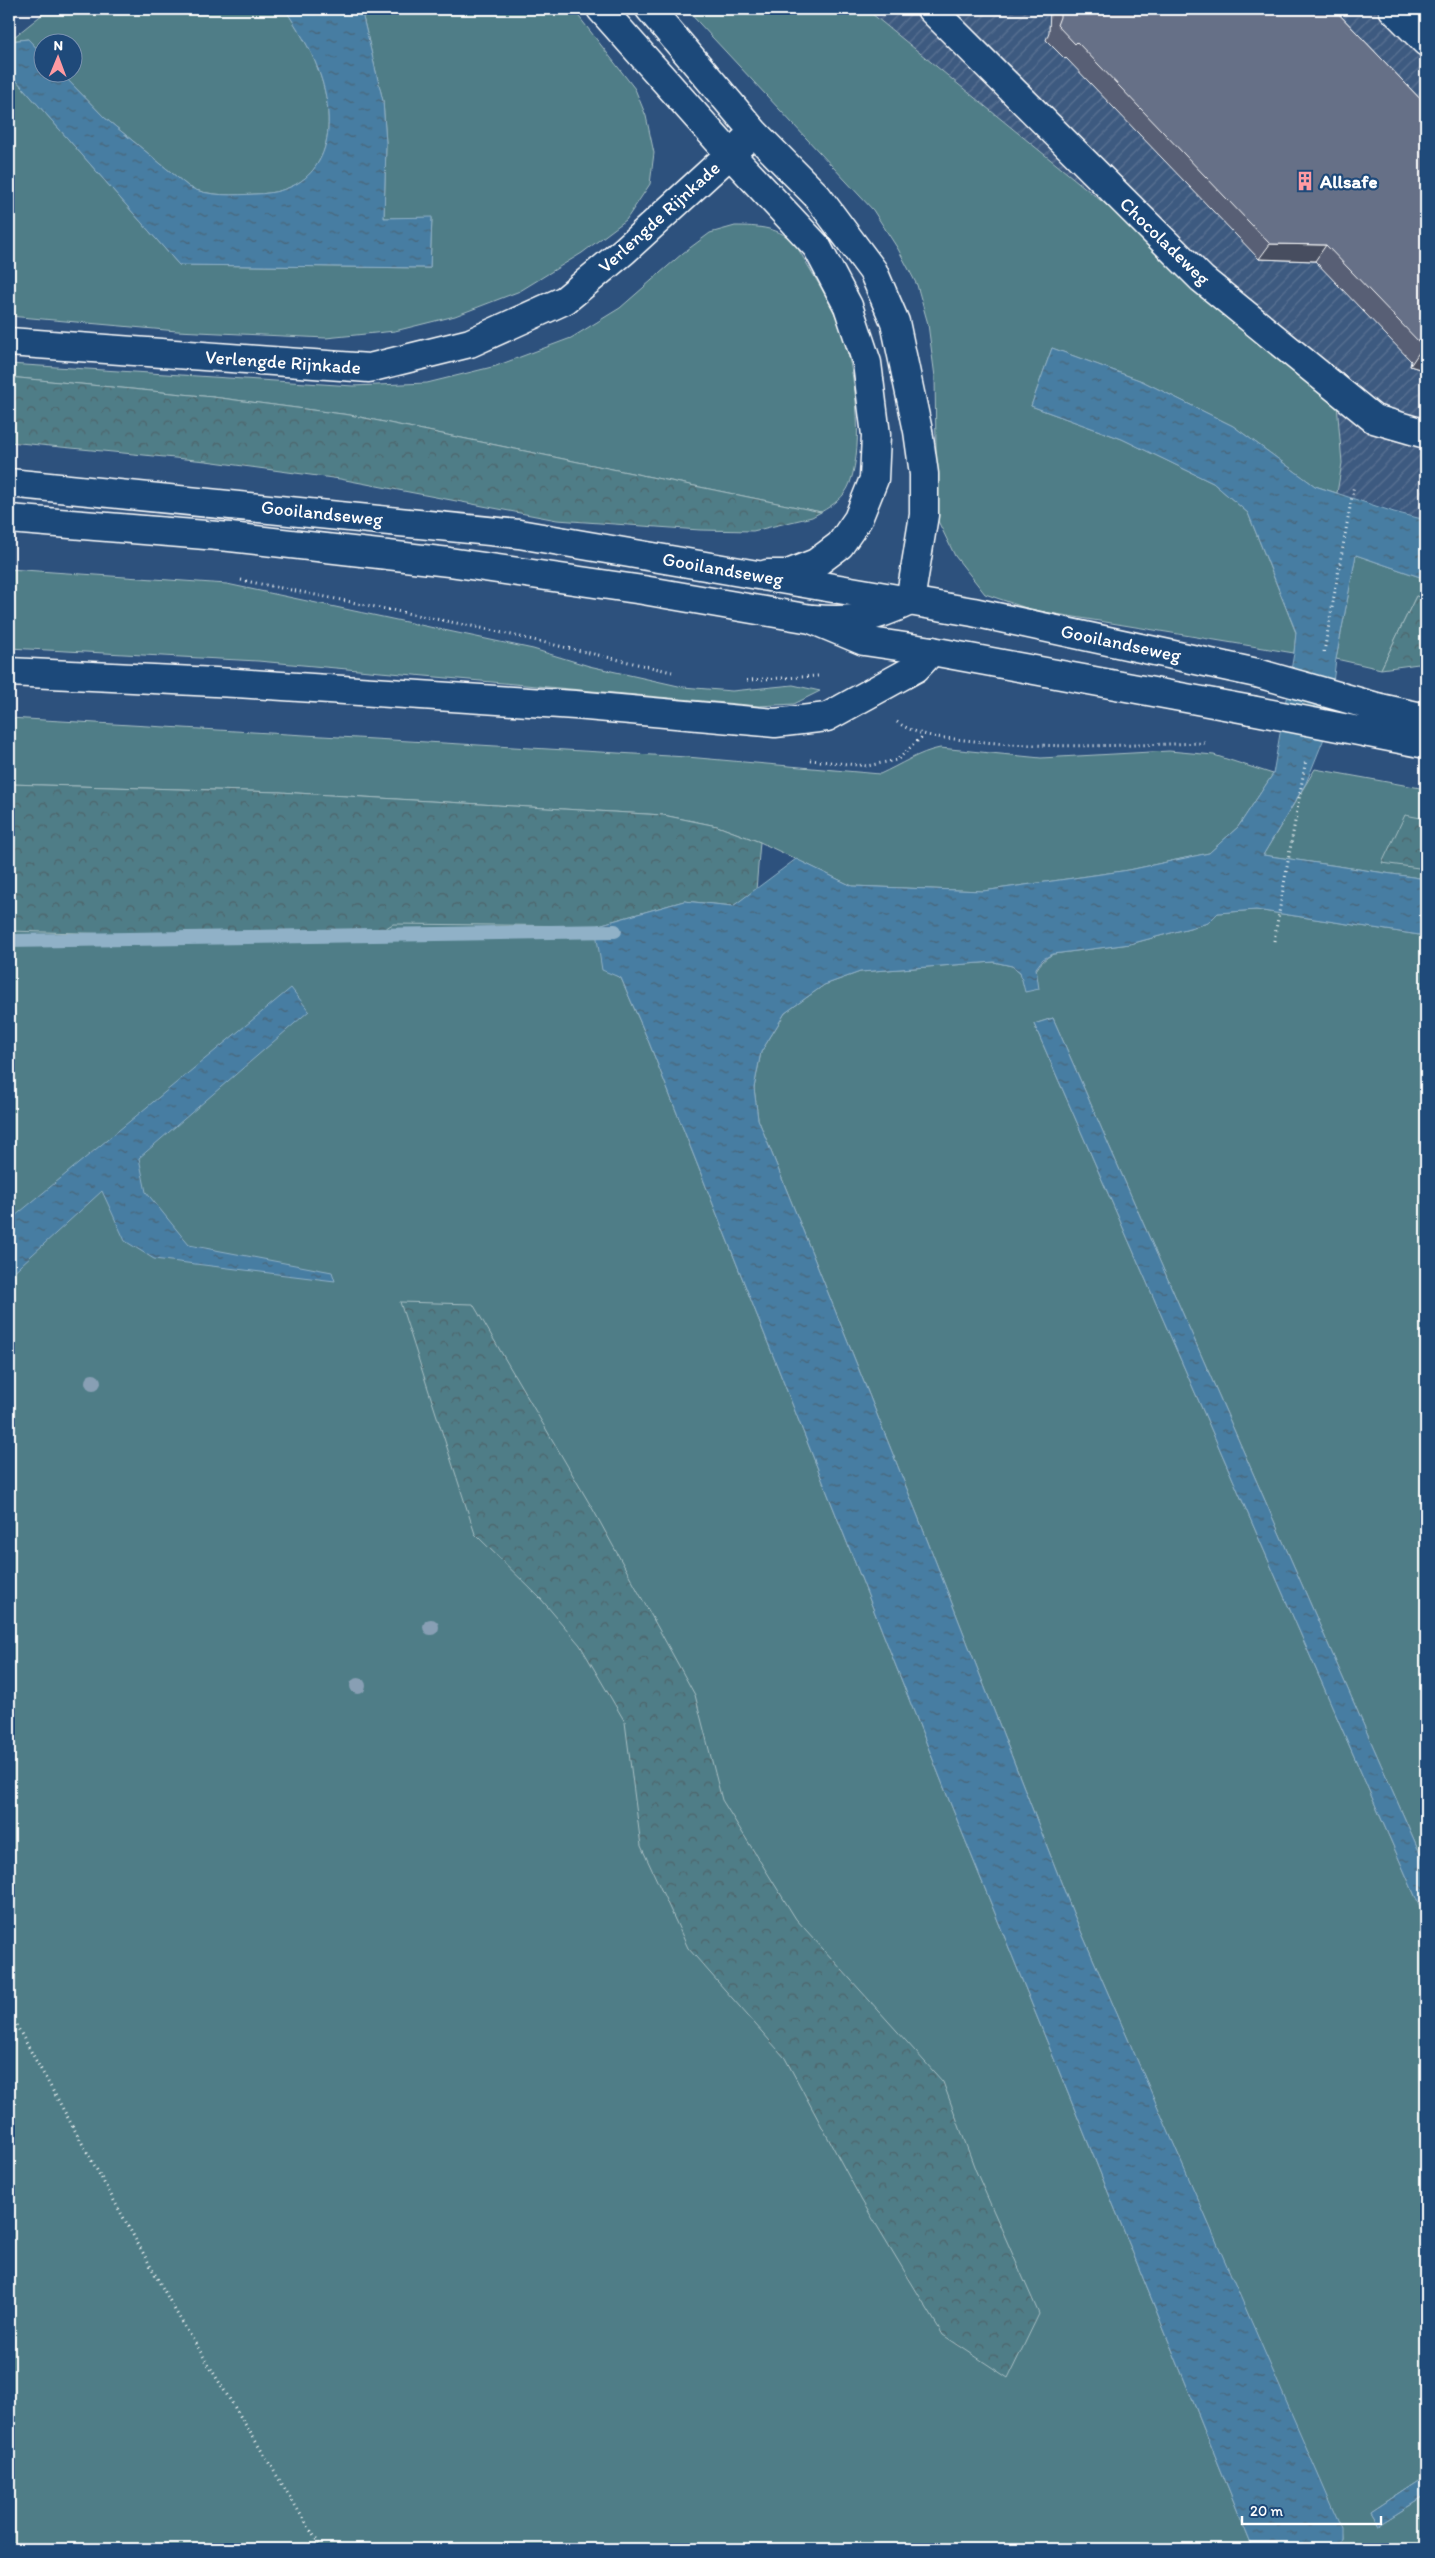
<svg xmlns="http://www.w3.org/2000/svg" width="1435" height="2558" font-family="Itim,sans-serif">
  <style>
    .industrial { fill: url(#industrial-furrows) }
    .grass { fill: #4f7d87; stroke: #a7bec3 }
    .forest { fill: url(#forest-crowns); stroke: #a7bec3 }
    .water { fill: url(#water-ripples); stroke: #90b1c7 }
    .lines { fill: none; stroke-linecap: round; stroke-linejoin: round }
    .stream { stroke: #90b1c7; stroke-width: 14 }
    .minor-casing { stroke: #fff; stroke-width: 31 }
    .major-casing { stroke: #fff; stroke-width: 31 }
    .path { stroke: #fff; stroke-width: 3; stroke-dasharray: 1 4; stroke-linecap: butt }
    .minor { stroke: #1f4a7a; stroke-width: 28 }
    .major { stroke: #1f4a7a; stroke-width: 28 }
    .major-bridge-casing { stroke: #fff; stroke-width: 31; stroke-linecap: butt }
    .major-bridge { stroke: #1f4a7a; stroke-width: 28 }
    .tree { fill: #889fb4 }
    .wall { fill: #585f74; stroke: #fff }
    .shaded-wall { fill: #474e5e; stroke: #fff }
    .building { fill: #666f87; stroke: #fff }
    .labels { text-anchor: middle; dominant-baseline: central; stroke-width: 4.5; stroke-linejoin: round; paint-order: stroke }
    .poi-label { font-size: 19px; font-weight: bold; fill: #fff; stroke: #1f4a7a; text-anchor: start }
    .street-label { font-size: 19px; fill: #fff; stroke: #1f4a7a }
  </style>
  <defs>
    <pattern id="industrial-furrows" width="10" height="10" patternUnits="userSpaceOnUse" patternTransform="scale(1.25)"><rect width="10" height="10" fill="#3e5a80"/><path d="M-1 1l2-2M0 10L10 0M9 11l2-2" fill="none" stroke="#5b7393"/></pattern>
    <pattern id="forest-crowns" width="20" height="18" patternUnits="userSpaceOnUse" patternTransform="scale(1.25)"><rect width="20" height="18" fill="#4f7d87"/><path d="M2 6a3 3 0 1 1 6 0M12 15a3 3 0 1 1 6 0" fill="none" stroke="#4e646a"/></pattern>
    <pattern id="water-ripples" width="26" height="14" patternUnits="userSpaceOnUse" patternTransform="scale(1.25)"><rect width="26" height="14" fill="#467da2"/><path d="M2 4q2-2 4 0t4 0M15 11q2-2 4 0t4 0" fill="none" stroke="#496477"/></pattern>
  </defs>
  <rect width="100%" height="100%" fill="#2d517d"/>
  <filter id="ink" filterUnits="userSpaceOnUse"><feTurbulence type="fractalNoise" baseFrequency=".02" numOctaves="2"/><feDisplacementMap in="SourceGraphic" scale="10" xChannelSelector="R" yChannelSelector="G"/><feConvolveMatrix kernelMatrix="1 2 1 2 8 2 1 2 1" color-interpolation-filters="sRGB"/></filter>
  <g filter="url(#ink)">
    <path class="industrial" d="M866,9H1426V520L1337,493L1342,463L1279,346Z"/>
    <path class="grass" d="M49,9H285C297,28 310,47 318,69C340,127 330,192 256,194C235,195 208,197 189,187L105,118L61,73L72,72V42H42V54L28,39L9,41Z
      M361,9H573L635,89L646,116L654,153L650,184L626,220L582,253L520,291L455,316L395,331L326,338L177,331L9,316V72L179,265L430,268L432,218H384L386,143L383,101Z
      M686,9H866L1279,346L1337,404L1342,463L1337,493L1315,486L1233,426L1142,381L1052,348L1031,406L1122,439L1213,483L1248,513L1296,633L1294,653L1032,610L985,594L955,556L937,519L935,377L928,324L917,285L898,249L873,210Z
      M735,226C757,226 781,227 796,245C810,270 832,303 841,329C855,370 865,442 850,483C845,497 833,505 821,512L350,415L213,397L9,377V364L353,386L427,383L496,366L571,338L620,308L683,253L710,233Z
      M1356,555L1426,579V599L1416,596L1381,669L1336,659Z
      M9,569L227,584L533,649L589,666L683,687L732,691L793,685L820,691L794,704L759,706L258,661L9,648Z
      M9,718L687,757L880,774C900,765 919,752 940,748L1041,758L1169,751L1214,755L1273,774L1238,827L1209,853L1129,870L983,891L852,886L760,842L717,826L663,815L280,792L9,784Z
      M1315,769L1426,789V879L1263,855Z
      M589,909L615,975L621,978L648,1040L949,1800L1253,2549H9V916Z
      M1256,910L1426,936V1867L1053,1018L1034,1024L1426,1921V2475L1370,2512L1378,2525L1426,2495V2549H1338L1341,2539L1340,2526L1073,1913L917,1514L758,1119L754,1088L761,1052L785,1013L824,985L860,972L994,962L1012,966L1020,972L1026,992C1033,976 1037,962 1053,954L1130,944L1208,923L1218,913Z"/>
    <path class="forest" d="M9,377L213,397L350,415L821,512L812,517L753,531L700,530L557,520L340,479L206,461L9,442Z
      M1416,596L1426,599V663L1381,669Z
      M9,784L280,792L663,815L717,826L760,842L756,890L733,906L684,901L595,926L393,924L363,941L9,931Z
      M1405,815L1426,819V869L1382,863Z
      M400,1302L473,1304L595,1513L695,1695L722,1800L796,1919L943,2082L975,2169L1039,2314L1008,2378L943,2335L862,2201L785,2058L688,1948L641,1846L625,1722L580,1645L541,1599L475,1534Z"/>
    <path class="water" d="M285,9H361L383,101L386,143L384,218L432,217L430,268L179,265L9,72V41L28,39L42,54V72L61,73L105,118L189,187C208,197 235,195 256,194C330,192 340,127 318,69C310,47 297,28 285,9Z
      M1052,348L1142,381L1233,426L1315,486L1394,512L1426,520V579L1356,555L1336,659L1327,731L1306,783L1263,855L1426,879V936L1256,910L1218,913L1208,923L1130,944L1053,954L1043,959L1036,968L1039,989L1025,992L1020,972L1012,966L994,962L860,972L824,985L785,1013L761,1052L754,1088L758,1119L917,1514L1073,1913L1341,2527V2539L1338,2549H1253L949,1800L648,1040L621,978L602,970L595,926L684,901L733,906L796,859L852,886L983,891L1129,870L1209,853L1238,827L1273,774L1294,653L1296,632L1248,513L1213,483L1122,439L1031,406Z
      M291,988L309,1011L139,1158L146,1192L189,1245L332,1272L335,1281L154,1259L125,1241L102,1191L9,1276V1221Z
      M1053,1018L1426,1867V1921L1034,1024Z
      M1426,2475V2495L1378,2525L1370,2512Z"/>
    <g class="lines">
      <path class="stream" d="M9,941L615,931"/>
      <defs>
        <path id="minor" d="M601,9L730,154L817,247L848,306L867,363L876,435L874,479L858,519L840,545L816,563L788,574H767
          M650,9L754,132L817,196L873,271L895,322L918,431L924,474V515L910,601C872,619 854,622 813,619
          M931,9L1202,279L1374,419L1426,434
          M1393,9L1426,42
          M9,342L369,368L470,343L565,300L624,251L754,132
          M9,672L236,683L575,705L775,723L827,717L916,668L932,651"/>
        <path id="major" d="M9,483L519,534L973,612L1257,673
          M9,519L230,537L449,562L643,590L811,619L864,641L932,651L1251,710
          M1380,708L1426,718
          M1369,733L1426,744"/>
      </defs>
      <use href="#minor" class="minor-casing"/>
      <use href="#major" class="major-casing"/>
      <path class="path" d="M241,580L481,628L672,672
        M1324,652L1354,485
        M747,680L818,676
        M897,722C920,738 947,738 974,741C1051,749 1129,745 1207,743
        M810,760L867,766L897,760L924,735
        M1274,941L1306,759
        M9,2012L176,2312L322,2549"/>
      <use href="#minor" class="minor"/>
      <use href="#major" class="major"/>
      <defs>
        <path id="major-bridge" d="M1257,673L1380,708
          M1251,710L1369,733"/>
      </defs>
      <use href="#major-bridge" class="major-bridge-casing"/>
      <use href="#major-bridge" class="major-bridge"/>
    </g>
    <g class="tree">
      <circle cx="93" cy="1382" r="8"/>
      <circle cx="431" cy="1627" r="8"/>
      <circle cx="358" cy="1686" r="8"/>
    </g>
    <path class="wall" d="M1050,9H1334L1426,105V371L1410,366L1411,361L1315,261L1259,259L1066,58L1065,59L1046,40L1049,32Z"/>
    <path class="shaded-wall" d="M1270,244L1326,245L1315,261L1259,259Z
      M1420,351L1426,352V371L1410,366Z"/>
    <path class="building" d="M1060,9H1334L1426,105V352L1420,351L1422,345L1326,245L1270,244L1077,42L1075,44L1057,25L1060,17Z"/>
  </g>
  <defs>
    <symbol id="building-bare" viewBox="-9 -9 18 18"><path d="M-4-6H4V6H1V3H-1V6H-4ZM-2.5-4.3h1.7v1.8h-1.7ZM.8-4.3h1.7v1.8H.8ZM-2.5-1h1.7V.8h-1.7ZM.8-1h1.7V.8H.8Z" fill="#ff9aa2" stroke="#1f4a7a" stroke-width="2.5" paint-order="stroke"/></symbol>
  </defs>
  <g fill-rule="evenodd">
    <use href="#building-bare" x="1291" y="167" width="28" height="28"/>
  </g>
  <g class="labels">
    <g class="poi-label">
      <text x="1320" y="181">Allsafe</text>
    </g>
    <g class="street-label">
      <text transform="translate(659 217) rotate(-42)">Verlengde Rijnkade</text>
      <text transform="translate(1165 241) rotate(44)">Chocoladeweg</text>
      <text transform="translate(283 362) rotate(4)">Verlengde Rijnkade</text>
      <text transform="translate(322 513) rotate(6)">Gooilandseweg</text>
      <text transform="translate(723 569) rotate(10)">Gooilandseweg</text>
      <text transform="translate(1121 643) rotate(12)">Gooilandseweg</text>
    </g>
  </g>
  <rect width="1435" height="2558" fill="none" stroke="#1f4a7a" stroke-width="30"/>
  <rect x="15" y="15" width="1405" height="2528" fill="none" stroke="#fff" stroke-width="2" filter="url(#ink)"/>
  <g transform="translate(58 58) rotate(1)"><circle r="24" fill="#1f4a7a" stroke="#7992af"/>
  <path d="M0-4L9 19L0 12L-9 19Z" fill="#ff9aa2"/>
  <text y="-8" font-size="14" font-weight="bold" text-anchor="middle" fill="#ffffff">N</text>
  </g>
  <path d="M1242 2516v8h139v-8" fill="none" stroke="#ffffff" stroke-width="2.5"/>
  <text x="1250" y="2516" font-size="15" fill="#ffffff" stroke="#1f4a7a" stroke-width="4" paint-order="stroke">20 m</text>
</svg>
